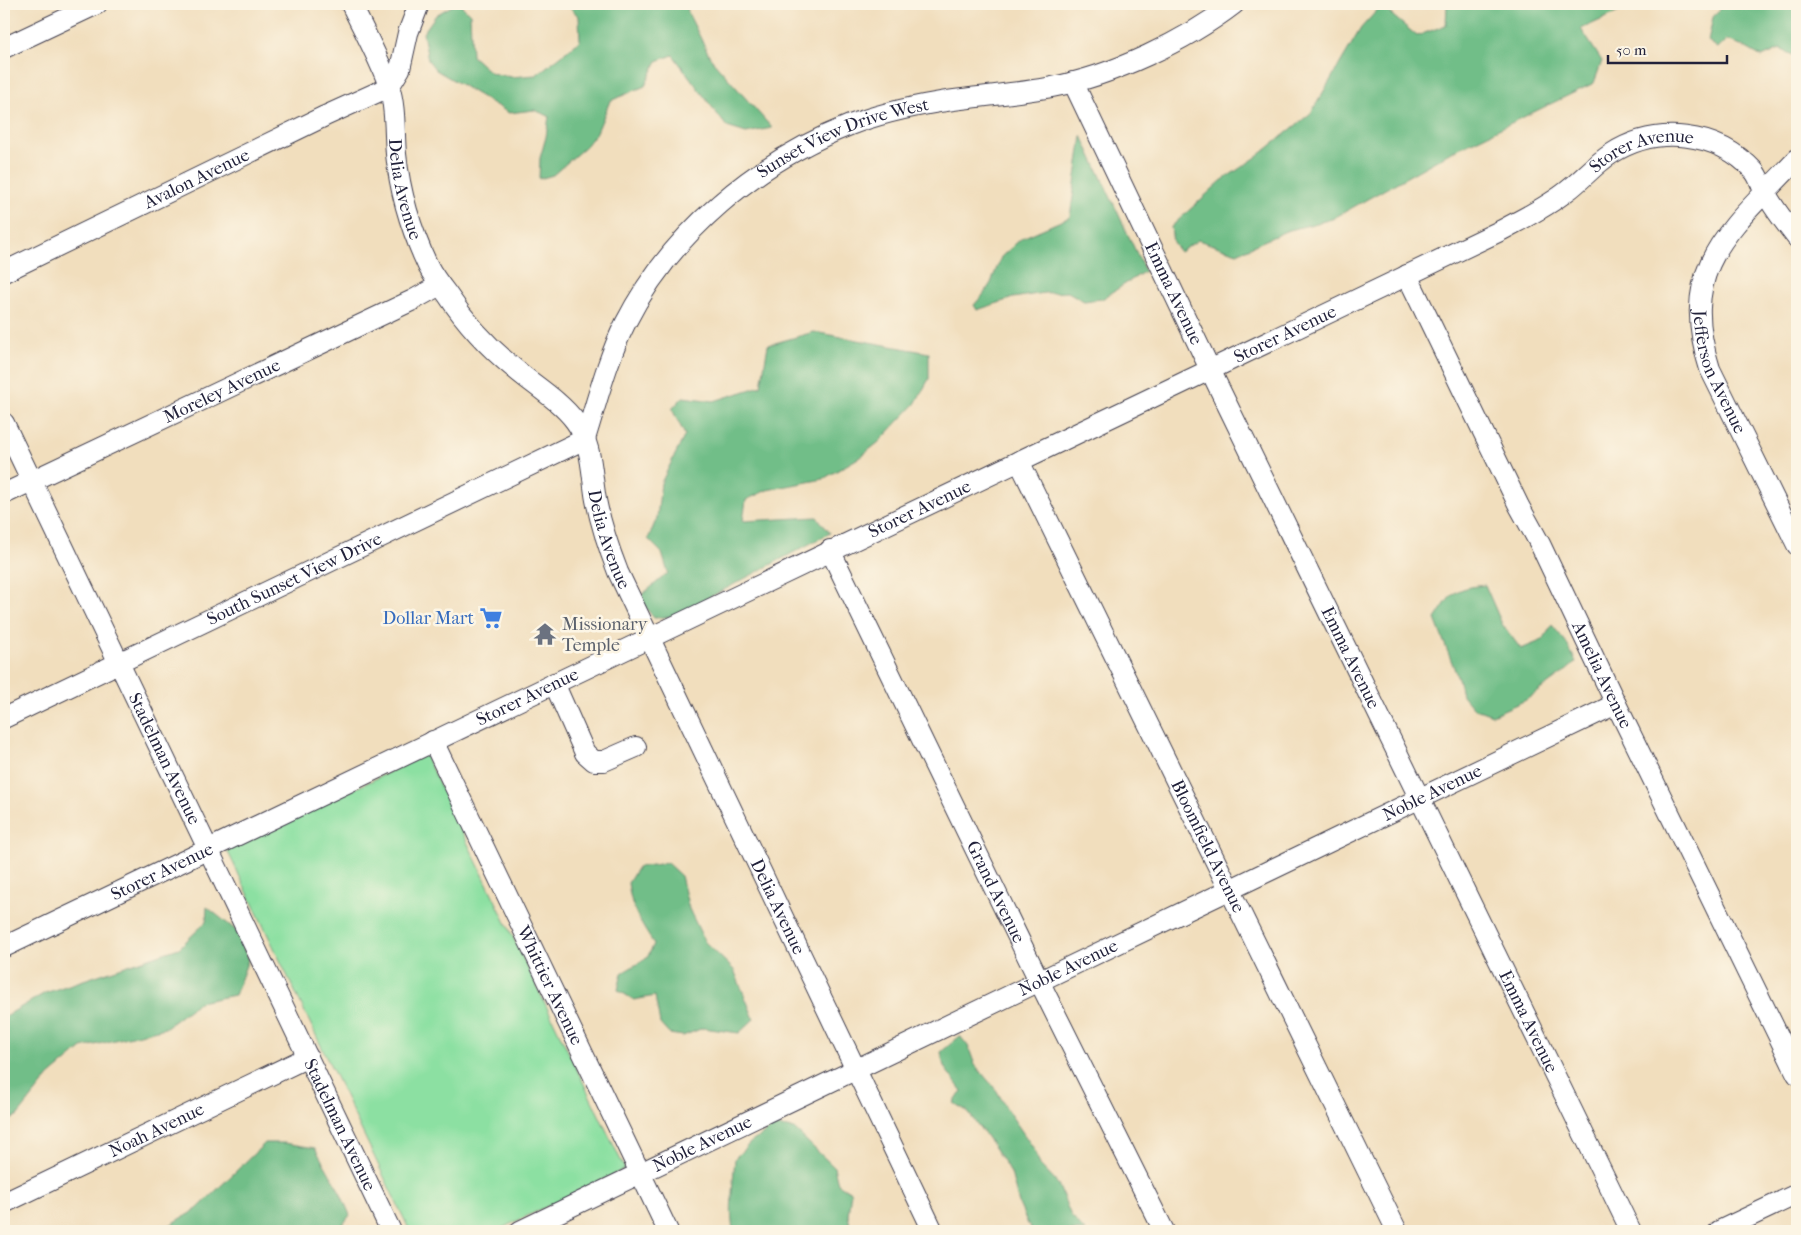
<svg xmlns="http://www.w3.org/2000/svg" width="1801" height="1235" font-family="'IM FELL French Canon',serif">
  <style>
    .green { fill: #8ce0a2; stroke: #57816e }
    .forest { fill: #71be88; stroke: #4a7062 }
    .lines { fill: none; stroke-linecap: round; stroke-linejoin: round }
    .minor-casing { stroke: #413e4e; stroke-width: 22 }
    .minor { stroke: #fff; stroke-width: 20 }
    .labels { text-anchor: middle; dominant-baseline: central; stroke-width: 5; stroke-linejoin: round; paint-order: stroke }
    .street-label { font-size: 18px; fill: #22223b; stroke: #fcf5e5 }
    .shop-label { font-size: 18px; fill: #366cbe; stroke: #fcf5e5; text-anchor: end }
    .worship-label { font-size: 18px; fill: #5b616d; stroke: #fcf5e5; text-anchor: start }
  </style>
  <rect width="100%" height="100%" fill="#fcf5e5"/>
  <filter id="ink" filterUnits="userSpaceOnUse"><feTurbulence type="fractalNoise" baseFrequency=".02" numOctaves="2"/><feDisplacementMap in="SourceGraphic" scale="10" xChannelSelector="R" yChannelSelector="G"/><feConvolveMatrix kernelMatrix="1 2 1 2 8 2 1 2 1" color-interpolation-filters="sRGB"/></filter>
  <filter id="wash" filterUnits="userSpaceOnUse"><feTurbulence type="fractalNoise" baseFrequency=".0096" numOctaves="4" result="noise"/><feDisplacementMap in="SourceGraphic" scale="20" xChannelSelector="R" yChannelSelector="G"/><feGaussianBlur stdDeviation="1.12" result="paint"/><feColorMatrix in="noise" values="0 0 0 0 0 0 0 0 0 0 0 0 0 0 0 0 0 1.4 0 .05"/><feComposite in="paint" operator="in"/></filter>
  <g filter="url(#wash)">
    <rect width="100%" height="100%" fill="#f1debd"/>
    <path class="green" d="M425,755L625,1169L496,1231H410L227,850Z"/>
    <path class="forest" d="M455,4H460L470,14L472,56L491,73L511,77L536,75L580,41L579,17L567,4H687L688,13L711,59L772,128L746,133L727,127L673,55L657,61L645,86L610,101L597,132L586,146L553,175L539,179L540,158L546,137L549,116L534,110L509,113L436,70L428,60L423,33L436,15Z
      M1447,4H1636L1581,29L1602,61L1594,83L1453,151L1332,219L1286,231L1237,253L1198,240L1180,252L1173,243L1171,227L1221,181L1258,156L1311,113L1361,28L1381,6L1417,36L1446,25Z
      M1723,4H1797V57L1780,49L1762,57L1741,45L1726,40L1718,48L1708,41L1713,17L1722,7Z
      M1082,136L1145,271L1102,299L1084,301L1068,292L1044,293L1013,298L977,310L974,305L983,295L991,283L1001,257L1022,238L1070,217Z
      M814,332L929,353V379L915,404L879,442L860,457L823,479L767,490L746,500L743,521L817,517L830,533L684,611L670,617L654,618L638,598L668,573L662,553L648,539L657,518L661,483L685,435L672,409L683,397L714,401L761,386L768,345Z
      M1485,585L1502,624L1521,649L1543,640L1552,625L1566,642L1576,662L1566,671L1526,700L1492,715L1473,708L1462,695L1458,678L1435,619C1453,592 1452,589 1485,585Z
      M667,863L681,876L689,909L705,942L734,970L754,1019L739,1033L703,1028L683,1036L669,1034L660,1024L655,996L634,1000L618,990L622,973L647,958L654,944C640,923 631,908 628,883L638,867Z
      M207,907L237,931L248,960L235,995L199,1002L165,1028L82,1048L49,1076L18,1115L4,1125V1017L45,993L179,948L206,922Z
      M960,1036L968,1046L975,1065L997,1091L1008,1111L1034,1149L1040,1165L1058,1184L1071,1216L1085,1231H1031L1019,1204L1011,1173L987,1137L967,1111L954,1103L962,1091L944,1067L941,1052Z
      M775,1126L794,1129L834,1167L838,1184L851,1192L848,1215L851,1231H734C728,1218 734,1174 735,1158L750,1143Z
      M265,1143H284L315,1148L339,1190L350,1215L338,1231H160L197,1209Z"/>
  </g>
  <g filter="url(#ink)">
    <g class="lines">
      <defs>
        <g id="minor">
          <path id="s1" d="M351,4C364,31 379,58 389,86C396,108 394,131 396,154C400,193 411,230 428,266C433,276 440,285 447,294C466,323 488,347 515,369C535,386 559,400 575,421C593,445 591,473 596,500C601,525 609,549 618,572L933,1231"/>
          <path d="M4,48L97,4"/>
          <path id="s2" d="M1073,82L1219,388L1631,1231"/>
          <path id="s3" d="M1797,159C1733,228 1676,264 1710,369L1797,545"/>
          <path id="s4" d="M4,272L325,116L389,87L400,69L408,33L419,4"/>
          <path id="s5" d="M1407,275L1519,506L1540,544L1616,704L1797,1074"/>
          <path id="s6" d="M4,423L391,1231"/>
          <path id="s7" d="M1019,461L1397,1231"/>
          <path id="s8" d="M4,494L413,300L440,285"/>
          <path id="s9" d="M830,550L1047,997L1164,1231"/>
          <path d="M554,683L585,753L594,761H604L636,747"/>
          <path id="s10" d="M4,718L585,439C597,401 607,360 625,324C671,233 756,162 850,125C879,114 910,107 940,102C977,96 1015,94 1052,87C1112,76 1186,41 1234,4"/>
          <path id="s11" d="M433,741L668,1231"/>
          <path id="s12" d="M4,947L1502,230C1524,218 1547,207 1567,191C1582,180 1595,164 1611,154C1656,125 1717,131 1754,171C1760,178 1761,187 1766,194C1775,210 1786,224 1797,238"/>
          <path id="s13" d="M4,1203L308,1057"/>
          <path id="s14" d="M520,1231L1616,704"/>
          <path d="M1719,1231L1797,1194"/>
        </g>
      </defs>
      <use href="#minor" class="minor-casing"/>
      <use href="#minor" class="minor"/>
    </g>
  </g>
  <defs>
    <symbol id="supermarket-bare" viewBox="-9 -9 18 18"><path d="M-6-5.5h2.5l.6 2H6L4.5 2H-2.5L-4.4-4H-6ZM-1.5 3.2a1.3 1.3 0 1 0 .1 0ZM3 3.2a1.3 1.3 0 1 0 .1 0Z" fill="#3f7fe0" stroke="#fcf5e5" stroke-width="2.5" paint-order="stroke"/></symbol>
    <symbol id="temple-bare" viewBox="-9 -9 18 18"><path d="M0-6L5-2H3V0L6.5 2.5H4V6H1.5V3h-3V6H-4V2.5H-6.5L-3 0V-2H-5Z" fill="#6b7280" stroke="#fcf5e5" stroke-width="2.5" paint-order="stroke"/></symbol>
  </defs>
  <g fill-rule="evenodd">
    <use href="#supermarket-bare" x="475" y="602" width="32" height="32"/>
    <use href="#temple-bare" x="529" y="618" width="32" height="32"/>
  </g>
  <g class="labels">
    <g class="street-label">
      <text stroke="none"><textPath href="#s10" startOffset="1062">Sunset View Drive West</textPath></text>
      <text stroke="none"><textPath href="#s12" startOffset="1825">Storer Avenue</textPath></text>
      <text stroke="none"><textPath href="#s4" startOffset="214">Avalon Avenue</textPath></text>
      <text stroke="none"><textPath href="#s1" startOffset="195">Delia Avenue</textPath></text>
      <text stroke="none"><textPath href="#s2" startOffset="234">Emma Avenue</textPath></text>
      <text stroke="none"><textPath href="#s12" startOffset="1420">Storer Avenue</textPath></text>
      <text stroke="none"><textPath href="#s3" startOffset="250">Jefferson Avenue</textPath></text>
      <text stroke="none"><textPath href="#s8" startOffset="241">Moreley Avenue</textPath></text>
      <text stroke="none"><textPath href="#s12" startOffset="1015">Storer Avenue</textPath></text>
      <text stroke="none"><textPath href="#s1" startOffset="615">Delia Avenue</textPath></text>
      <text stroke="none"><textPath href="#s10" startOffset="322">South Sunset View Drive</textPath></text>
      <text stroke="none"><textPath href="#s2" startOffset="639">Emma Avenue</textPath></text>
      <text stroke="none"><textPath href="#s5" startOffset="445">Amelia Avenue</textPath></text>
      <text stroke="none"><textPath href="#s12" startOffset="580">Storer Avenue</textPath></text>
      <text stroke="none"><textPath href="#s6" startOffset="372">Stadelman Avenue</textPath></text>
      <text stroke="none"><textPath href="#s14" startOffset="1012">Noble Avenue</textPath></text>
      <text stroke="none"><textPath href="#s7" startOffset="429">Bloomfield Avenue</textPath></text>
      <text stroke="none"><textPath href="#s12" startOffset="175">Storer Avenue</textPath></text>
      <text stroke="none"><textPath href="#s9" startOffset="380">Grand Avenue</textPath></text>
      <text stroke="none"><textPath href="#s1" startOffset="1020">Delia Avenue</textPath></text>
      <text stroke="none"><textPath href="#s14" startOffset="608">Noble Avenue</textPath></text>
      <text stroke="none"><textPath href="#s11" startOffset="271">Whittier Avenue</textPath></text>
      <text stroke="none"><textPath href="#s2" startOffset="1044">Emma Avenue</textPath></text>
      <text stroke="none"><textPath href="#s6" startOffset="778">Stadelman Avenue</textPath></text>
      <text stroke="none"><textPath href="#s13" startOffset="169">Noah Avenue</textPath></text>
      <text stroke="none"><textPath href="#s14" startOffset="202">Noble Avenue</textPath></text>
    </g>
    <g class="shop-label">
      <text x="474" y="618">Dollar Mart</text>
    </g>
    <g class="worship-label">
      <text x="562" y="624">Missionary<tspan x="562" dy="21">Temple</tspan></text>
    </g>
  </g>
  <rect width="1801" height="1235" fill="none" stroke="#fcf5e5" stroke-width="20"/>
  <path d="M1608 55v8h119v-8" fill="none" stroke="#22223b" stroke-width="2.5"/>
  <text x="1616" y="55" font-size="15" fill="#22223b" stroke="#fcf5e5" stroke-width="4" paint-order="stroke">50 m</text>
</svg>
